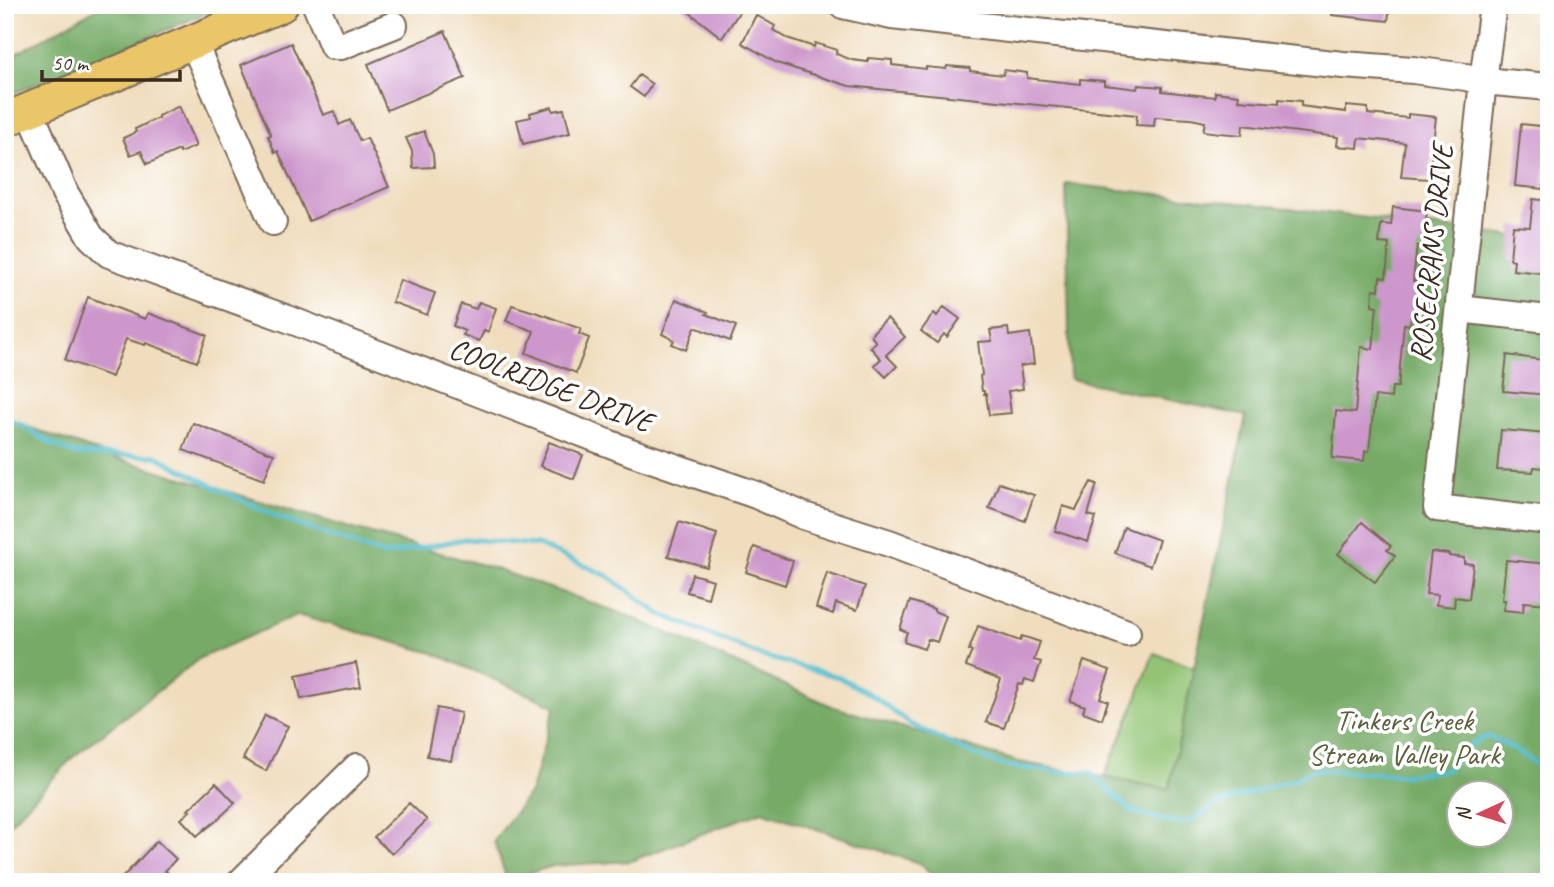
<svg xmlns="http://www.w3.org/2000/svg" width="1554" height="887" font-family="Caveat,sans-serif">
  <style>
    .green { fill: #93c474; stroke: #677749; stroke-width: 2 }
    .forest { fill: #76aa66; stroke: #586a42; stroke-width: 2; fill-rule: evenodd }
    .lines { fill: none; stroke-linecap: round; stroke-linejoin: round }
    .stream { stroke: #4fbbca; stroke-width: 5 }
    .building { fill: #cd97cc }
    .minor-casing { stroke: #7a6956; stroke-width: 30 }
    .major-casing { stroke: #7a6956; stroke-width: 37 }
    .minor { stroke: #fff; stroke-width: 26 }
    .major { stroke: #ebc669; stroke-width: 33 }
    .labels { text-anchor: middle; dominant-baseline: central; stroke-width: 7; stroke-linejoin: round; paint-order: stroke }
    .street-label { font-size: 30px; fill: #3b2a1e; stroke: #fff }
    .park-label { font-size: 30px; fill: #5a603c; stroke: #fff }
  </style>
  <rect width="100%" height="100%" fill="#fff"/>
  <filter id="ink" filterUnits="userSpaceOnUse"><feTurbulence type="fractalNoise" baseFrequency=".0143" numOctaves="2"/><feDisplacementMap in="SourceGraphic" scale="14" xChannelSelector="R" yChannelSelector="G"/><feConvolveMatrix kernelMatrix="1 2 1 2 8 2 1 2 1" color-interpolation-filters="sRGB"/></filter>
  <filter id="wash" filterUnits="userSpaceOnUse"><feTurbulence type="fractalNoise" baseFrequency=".00686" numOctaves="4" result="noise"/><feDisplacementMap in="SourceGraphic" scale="28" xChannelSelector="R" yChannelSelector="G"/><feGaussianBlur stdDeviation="1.57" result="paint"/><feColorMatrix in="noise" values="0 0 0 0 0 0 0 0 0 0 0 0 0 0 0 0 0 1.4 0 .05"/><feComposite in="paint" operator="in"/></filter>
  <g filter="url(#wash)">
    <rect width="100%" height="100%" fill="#f0ddbe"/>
    <path class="green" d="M1154,653L1201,670L1524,882H1060L1130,716Z"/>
    <path class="forest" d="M103,5H226L5,97V60Z
      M1066,184L1288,208L1549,241V882H942L919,863L762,811L631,861L553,866L507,880L494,841L531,791L555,706L433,653L297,615L200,658L73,757L5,829V419L113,457L347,527L490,567L629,616L834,707L1019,762L1169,789L1246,416L1070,379ZM1460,792H1502V834H1460Z"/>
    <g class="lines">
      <path class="stream" d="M5,419L20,424L54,445L76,454L156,456L215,487L280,518L384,555L465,539L538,545L608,576L660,614L762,656L839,677L876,698L910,724L974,755L1005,766L1064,772L1091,773L1131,811L1166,821L1187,823L1219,803L1295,779L1313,770L1404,775L1447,770L1472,743L1488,736L1509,746L1549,772"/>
    </g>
    <g id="blocks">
      <path class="building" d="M680,5H730L740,11L722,38Z
        M1332,5H1390L1388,21L1332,15Z
        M756,15L775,26L773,30L787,38L814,47L815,43L837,50L836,54L852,60L868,62V58L892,60V65L926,69V67L946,69L947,66L970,68V71L1003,75L1004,70L1027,73V78L1080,84V79L1104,81V85L1122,87L1137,89L1138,85L1162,87V91L1215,97V92L1239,95L1238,100L1279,103V99L1301,101V106L1346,112V106L1368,108V114L1408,118V114L1436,117L1429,179L1401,177L1405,143L1359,138L1358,148L1337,146L1338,137L1243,125L1242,135L1220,133L1203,131L1205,122L1191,119L1155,117L1154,126L1136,125L1137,115L849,86L777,63L742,43Z
        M445,31L465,78L387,110L368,64Z
        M291,43L323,115L334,111L339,125L350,120L360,141L367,138L389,187L309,221L278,151L275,153L268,136L271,135L241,65Z
        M639,75L652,84L644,97L630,87Z
        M179,106L196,146L180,153L179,150L147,164L141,151L130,155L123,138L136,132L135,129L158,118V116Z
        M552,107L553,111L564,109L570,133L523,144L517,120L531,117L530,113Z
        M1521,124L1549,127L1543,189L1515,186Z
        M424,131L433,154L434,167L413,168L412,151L406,138Z
        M1533,199L1549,201L1548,274L1513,270L1514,260L1510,259L1513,226L1530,227Z
        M1393,207L1427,211L1423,246H1417L1413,281H1419L1416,316L1411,315L1410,325L1404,324L1398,387H1392L1391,398L1375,396L1369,451H1365L1364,461L1332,458L1336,411L1355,413L1361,347L1373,349L1377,306L1372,305L1373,289L1379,290L1380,277L1386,278L1389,244L1379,243L1381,224L1391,225Z
        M400,280L435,293L427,315L392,302Z
        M88,297L145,319L148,313L207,335L197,362L146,343L145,345L126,339L112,377L65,360Z
        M676,299L708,312L706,314L736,326L730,341L695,327L686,350L672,344L674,340L662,334Z
        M479,302L496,308L488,332L484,331L479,341L463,335L465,331L453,326L461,304L476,309Z
        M512,305L544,315L581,329L579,334L589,338L576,373L526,353L534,331L506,321Z
        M944,307L960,319L947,337L944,334L937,343L921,331L934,313L937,316Z
        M887,318L905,337L886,355L897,366L886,377L874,365L881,359L870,347L876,342L871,336L873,334L872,333Z
        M1008,328L1009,336L1030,333L1034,364L1020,366L1023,389L1008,391L1011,413L989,415L986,394H984V391H982L980,376L982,375L978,342L992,341L990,330Z
        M1507,355L1543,360V365H1549V395L1503,391Z
        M193,423L274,454L264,480L183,450Z
        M1501,430L1547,434L1543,468L1534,467L1533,472L1497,470Z
        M549,442L583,455L574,479L540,466Z
        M1091,482L1097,484L1088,515L1096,517L1088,542L1055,531L1063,506L1076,510Z
        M999,483L1034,495L1025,521L989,508Z
        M679,522L717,534L707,567L668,556Z
        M1362,522L1391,546L1387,550L1395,556L1375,582L1338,554Z
        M1124,527L1159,540L1150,566L1115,553Z
        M754,547L793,561L785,585L746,572Z
        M1431,552L1449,554V556L1464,558V563L1473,564L1469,599L1455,597L1454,607L1436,605L1438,595L1426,594Z
        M1506,560L1549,564V604L1524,602L1523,612L1503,610L1505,600H1502Z
        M827,573L865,586L857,610L836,603L833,614L816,608Z
        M692,574L713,580L708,598L687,592Z
        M910,601L934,609V611L946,616L937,642L928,639L924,649L904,642L907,632L900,629Z
        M978,626L1020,641L1022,636L1040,642L1034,660L1041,662L1034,682L1025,679L1023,685L1019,684L1004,728L986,722L1001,679L966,666L972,651L969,650Z
        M1084,661L1110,670L1100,698L1108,701L1102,719L1083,712L1085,706L1070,701Z
        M356,663L361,687L301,699L296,676Z
        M437,708L461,713L451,761L427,756Z
        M265,715L288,726L266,771L243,759Z
        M216,783L235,803L216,821L206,829V828L197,836L181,819L190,811L188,810Z
        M409,803L427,820L392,854L374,837Z
        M157,841L176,859L165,871L167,872L158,882H118Z"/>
    </g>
  </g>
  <g filter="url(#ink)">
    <use href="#blocks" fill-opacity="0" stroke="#7a6956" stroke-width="2"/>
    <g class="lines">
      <defs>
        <path id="minor" d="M316,5L333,46H341L394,25
          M843,5L892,16L972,25L1343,65L1413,70L1466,77L1483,81L1549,87
          M1493,5L1483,81L1437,508L1549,521
          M193,42L273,222
          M29,109L65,193L91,237L109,254L288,319L631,452L756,495L804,516L889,543L1127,633
          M1459,309L1549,319
          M241,882L357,767"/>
        <path id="major" d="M5,120L281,5"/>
      </defs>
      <use href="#minor" class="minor-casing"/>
      <use href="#major" class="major-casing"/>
      <use href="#minor" class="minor"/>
      <use href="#major" class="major"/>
    </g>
  </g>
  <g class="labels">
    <g class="street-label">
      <text transform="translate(1431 253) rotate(-84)">ROSECRANS DRIVE</text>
      <text transform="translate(551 385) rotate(21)">COOLRIDGE DRIVE</text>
    </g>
    <g class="park-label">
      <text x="1404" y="720">Tinkers Creek<tspan x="1404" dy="34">Stream Valley Park</tspan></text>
    </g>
  </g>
  <rect width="1554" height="887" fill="none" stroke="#fff" stroke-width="28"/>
  <g transform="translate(1480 814) rotate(266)"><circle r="33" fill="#ffffff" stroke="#b1aaa5" stroke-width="2"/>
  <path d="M0-5L12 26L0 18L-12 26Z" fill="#d1495b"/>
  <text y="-10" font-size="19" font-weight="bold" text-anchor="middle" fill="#3b2a1e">N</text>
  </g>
  <path d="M42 70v10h138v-10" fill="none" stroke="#3b2a1e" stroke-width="3.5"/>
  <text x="52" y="70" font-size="21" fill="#3b2a1e" stroke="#ffffff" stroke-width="5" paint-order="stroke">50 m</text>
</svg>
